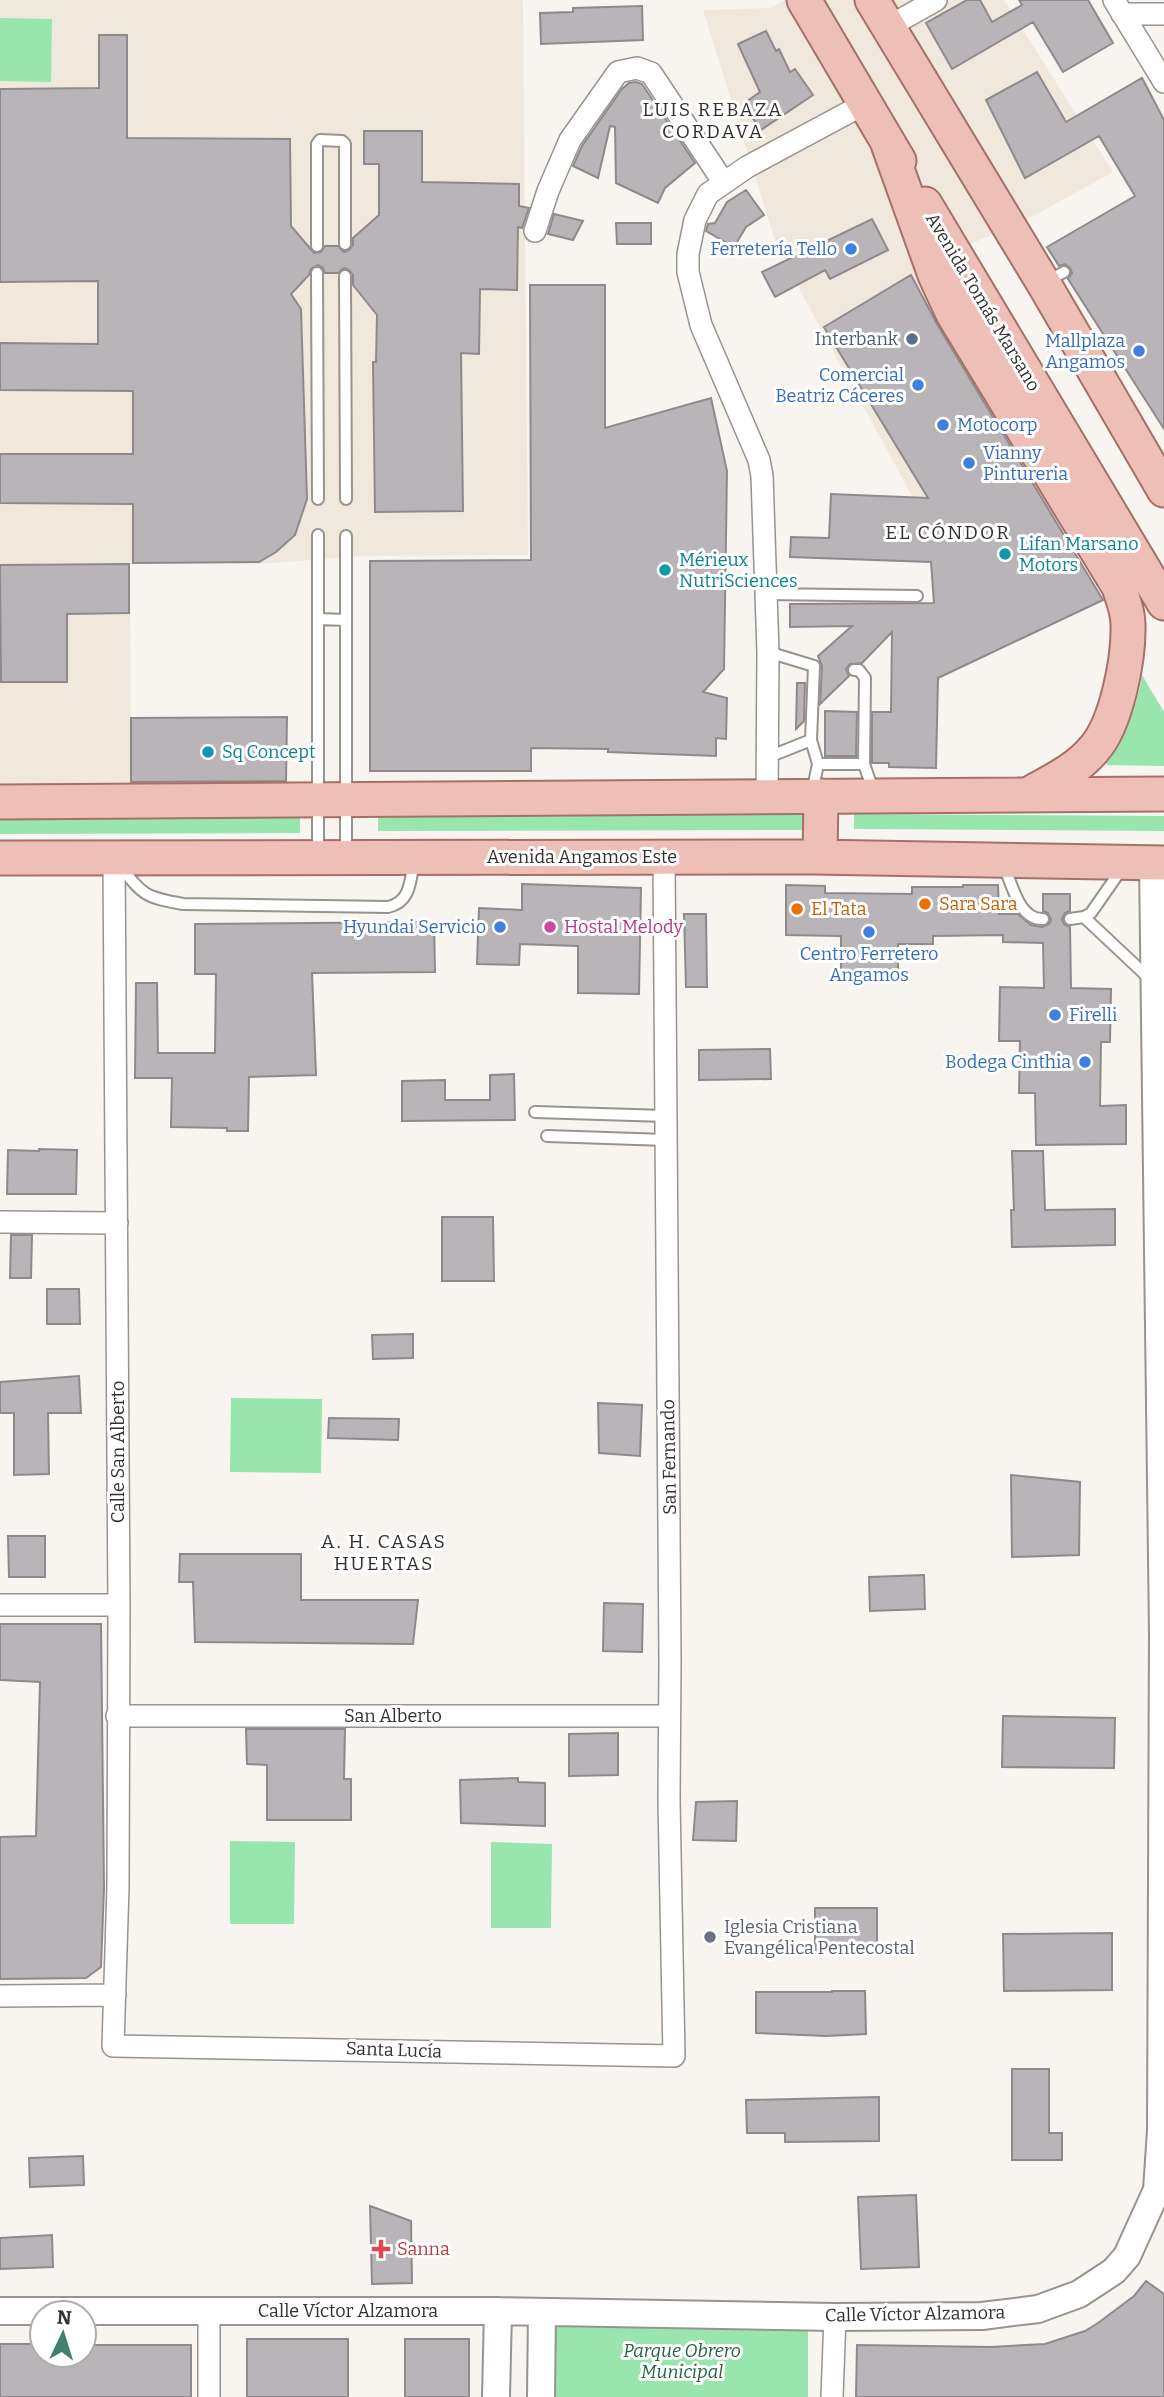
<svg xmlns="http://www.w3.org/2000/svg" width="1164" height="2397" font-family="Bitter,serif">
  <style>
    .built { fill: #f1e8dd }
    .green { fill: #98e6ae }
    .building { fill: #b9b4b7; stroke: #8e898d; stroke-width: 2 }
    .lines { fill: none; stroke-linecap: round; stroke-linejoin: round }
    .service-casing { stroke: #97938f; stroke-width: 14 }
    .minor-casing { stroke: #97938f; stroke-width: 24 }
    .tertiary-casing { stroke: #97938f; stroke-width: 30 }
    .primary-casing { stroke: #a57167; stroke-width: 37 }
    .service { stroke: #fff; stroke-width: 10 }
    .minor { stroke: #fff; stroke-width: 21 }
    .tertiary { stroke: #fff; stroke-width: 26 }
    .primary { stroke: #eebfb6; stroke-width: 33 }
    .shop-dot { fill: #3f7fe0; stroke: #fff; stroke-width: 2.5 }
    .service-dot { fill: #5c6f8a; stroke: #fff; stroke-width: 2.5 }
    .culture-dot { fill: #0f9aa8; stroke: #fff; stroke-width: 2.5 }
    .food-dot { fill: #e8710a; stroke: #fff; stroke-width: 2.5 }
    .hotel-dot { fill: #d1479c; stroke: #fff; stroke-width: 2.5 }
    .worship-dot { fill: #6b7280; stroke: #fff; stroke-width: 2.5 }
    .health-dot { fill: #e0444e; stroke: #fff; stroke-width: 2.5 }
    .labels { text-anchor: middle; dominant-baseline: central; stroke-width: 6; stroke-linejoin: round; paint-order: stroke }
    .shop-label { font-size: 18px; fill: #366cbe; stroke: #fff; text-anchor: end }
    .street-label { font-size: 18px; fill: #33312f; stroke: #fff }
    .service-label { font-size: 18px; fill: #4e5e75; stroke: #fff; text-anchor: end }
    .culture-label { font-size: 18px; fill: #0d838f; stroke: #fff; text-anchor: start }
    .food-label { font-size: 18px; fill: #c56008; stroke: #fff; text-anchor: start }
    .hotel-label { font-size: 18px; fill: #b23c85; stroke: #fff; text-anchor: start }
    .worship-label { font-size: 18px; fill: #5b616d; stroke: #fff; text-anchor: start }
    .health-label { font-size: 18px; fill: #be3a42; stroke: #fff; text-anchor: start }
    .park-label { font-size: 18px; font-style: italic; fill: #22633a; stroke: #fff }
    .neighbourhood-label { font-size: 19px; letter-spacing: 2px; fill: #33312f; stroke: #fff }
  </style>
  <rect width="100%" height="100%" fill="#f8f4ef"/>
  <path class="built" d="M0,0H523L528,555L364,556L259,564H130L131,787L0,785Z
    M785,0H1004L1113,172L1037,214L920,267L1031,454L918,507L778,250L703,10L769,8Z"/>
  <path class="green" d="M0,18L52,19L51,82L0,81Z
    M1142,675L1164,712V766L1106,765C1125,732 1136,713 1142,675Z
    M854,814L1164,816V831L854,829Z
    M300,815V833L0,834V816Z
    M803,815V830L378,831V816Z
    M231,1398L322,1399L321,1473L230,1472Z
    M230,1841L295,1842L294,1924H230Z
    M491,1842L552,1844L551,1928H491Z
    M556,2327L808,2328V2397H556Z"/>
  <path class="building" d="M967,0H980L992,22L1022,5L1019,0H1088L1113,43L1063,72L1033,22L952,69L926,23Z
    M642,6L643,40L541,44L540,13L573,12V8Z
    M766,31L776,51L779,49L790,72L795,69L813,95L761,130L743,104L760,92L738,44Z
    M99,35H127V138L290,139L291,226L314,253L321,252L325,246H338L344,252L349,250L353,245V238L379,215V164H364V131H422V182L519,184V206L529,208L522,228L518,227L517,290L480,289L479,354L461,353L463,511L375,512L373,362H376L377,315L353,285V275L349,270L344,268L338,273H325L323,268L318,265L311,269L309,275L291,294L301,309L307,499L295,535L276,552L259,562L133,563V504L0,503V454H133V391L0,390V343L98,344V281L0,282V89L99,88Z
    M1037,72L1066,122L1142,78L1164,120V429L1068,279L1072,273L1070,268L1065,264L1059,266L1047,247L1135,196L1099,136L1025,178L986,100Z
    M636,82L642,84L695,163L665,188L658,203L616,183L615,127L610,126L598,178L573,166L582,146L622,89L629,83Z
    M746,190L764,215L746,227L734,247L706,231L708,224L715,223L727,202Z
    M554,214L583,221L573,240L548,234Z
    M872,219L888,250L830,279L825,270L775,297L762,272Z
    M616,223H651V244H617Z
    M911,275L937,324L1103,600L938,678L936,768L889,767V763H872V712H891L892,632L862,663L850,664L846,669L849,676L820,704L822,666L818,656L852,626L790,627V604L934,603L931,562L790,557L791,537L829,538L831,494L928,498L824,327Z
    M530,285H605V428L711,398L727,471L724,669L703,692L727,698L726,739L716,738V756L608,752V749L531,748V771H370V561L531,560Z
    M129,564V613L67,614V682H1L0,565Z
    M797,683H805L804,721L796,729Z
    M825,711L857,712L856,756H825Z
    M287,717L286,781L131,782V718Z
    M522,884L641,888L639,994L578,993V946L520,944L519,965L477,964L479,908L522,910Z
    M786,885L825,886V893L912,894V887H963V885H998L999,914H1018L1031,925L1042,927L1049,924L1051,920L1048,913L1043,911V894H1070V911L1065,913L1062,919L1064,924L1070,927L1071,988L1111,989L1110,1042H1101L1100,1106L1126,1105V1144L1036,1145L1035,1093H1019L1020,1041H999L1000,987L1044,988L1043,943L1003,942V935L933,936V944H898V971L841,970V936L786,935Z
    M684,914H706L707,987H686Z
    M434,922L435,972L312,973L316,1075L249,1077L248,1131H227V1128L171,1127L172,1078H135L136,983H157L158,1053H215L216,974H195V924Z
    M770,1049L771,1079L699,1080V1050Z
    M514,1074L515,1120L402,1121V1081L445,1080V1100H490V1075Z
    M39,1149L77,1150L76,1194H7L8,1150L39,1151Z
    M1012,1151H1043L1045,1210L1115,1209V1245L1012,1247L1011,1210H1014Z
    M442,1217H493L494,1281H442Z
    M11,1235H32L31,1278H10Z
    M47,1289H79L80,1324H47Z
    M413,1334V1358L373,1359L372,1335Z
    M79,1376L81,1413H48L49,1474L14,1475V1413H0V1382Z
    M598,1403L642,1405L640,1456L599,1453Z
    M329,1418L399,1419L398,1440L328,1438Z
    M1011,1475L1080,1482L1079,1555L1012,1557Z
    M8,1536H45V1577H9Z
    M180,1554H301V1600H418L413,1644L195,1642L193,1582H179Z
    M924,1575L925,1609L870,1611L869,1577Z
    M604,1603L643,1604L642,1652L603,1651Z
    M0,1624H101L104,1888L101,1967L86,1978L0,1979V1837L36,1836L40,1682L0,1680Z
    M1003,1716L1115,1718L1114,1768L1002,1767Z
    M246,1729H345L344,1779H351V1820H267V1765L247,1764Z
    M618,1733V1775L569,1776V1734Z
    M518,1778V1782L545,1783V1826L461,1823L460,1780Z
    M737,1801L736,1841L693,1840L696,1802Z
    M815,1908H877V1950L815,1951Z
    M1112,1933V1990L1004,1991L1003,1934Z
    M832,1991H865L866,2034L826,2036L756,2033V1992H832Z
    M1012,2069H1049V2133H1062V2160H1012Z
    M879,2097V2141L785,2142V2133H747L746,2100Z
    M83,2156L84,2185L30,2187L29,2158Z
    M916,2195L919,2267L861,2269L858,2197Z
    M370,2206L411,2221L412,2283L372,2284Z
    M52,2235L53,2267L0,2269V2238Z
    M1146,2281L1164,2294V2397H856L857,2345L991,2347L1045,2344L1085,2331L1098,2323L1134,2296Z
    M247,2339H348V2397H247Z
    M405,2339H469V2397H405Z
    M0,2344H42V2355H84V2345H191V2397H0Z"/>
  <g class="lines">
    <defs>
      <path id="service" d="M317,246V144L320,140L342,141L345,144V244
        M317,273L318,499
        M345,276L346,499
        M1046,282L1064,272
        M318,535V855
        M346,536V855
        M766,594L917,596
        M318,619L346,620
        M854,670H859L865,678L864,764
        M811,740L818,764
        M766,758L811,740L814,666L768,652
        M812,793L818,764H864L873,790
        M118,863C143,895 143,897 183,904L388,907C411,902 410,881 414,861
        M1004,866C1012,884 1019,920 1043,919
        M1084,917L1151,980
        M1070,919L1084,917L1091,913L1123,867
        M535,1112L666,1116
        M547,1136L666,1140"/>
      <path id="minor" d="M1114,0L1164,82
        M1122,14H1164
        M888,27L936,0
        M535,231L548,191L570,140L618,72L637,68L651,73L724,183
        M767,798L768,652L762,476L759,460L701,325L688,272V254L695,220L708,194L747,167L866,103
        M114,858L119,1605L118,1886L113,2046L674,2056L669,1801L670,1661L664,858
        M0,1222L117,1223
        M0,1605H119
        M117,1716H669
        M0,1996L115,1995
        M209,2311V2397
        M832,2397L835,2317"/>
      <path id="tertiary" d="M0,2311H498L835,2317L982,2316L1038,2309L1079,2294L1114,2271L1127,2256L1157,2190L1161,2131L1163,1634L1153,863
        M496,2397L498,2311
        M541,2397L542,2312"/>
      <path id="primary" d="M804,0L899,161
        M872,0L1044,284L1164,490
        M888,144L935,275L953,314L1119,587C1123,600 1128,611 1128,624C1129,658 1117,723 1094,749C1077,770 1050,782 1027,795
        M925,204L1164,603
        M0,802L1164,794
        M820,857L821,796
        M0,858L813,857L1164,863"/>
    </defs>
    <use href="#service" class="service-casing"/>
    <use href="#minor" class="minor-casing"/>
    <use href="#tertiary" class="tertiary-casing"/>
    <use href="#primary" class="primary-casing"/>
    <use href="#service" class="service"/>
    <use href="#minor" class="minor"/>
    <use href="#tertiary" class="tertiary"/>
    <use href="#primary" class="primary"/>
  </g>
  <g class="shop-dot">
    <circle cx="851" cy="249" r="7"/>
    <circle cx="1139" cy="351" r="7"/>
    <circle cx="918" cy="385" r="7"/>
    <circle cx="943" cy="425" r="7"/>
    <circle cx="969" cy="463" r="7"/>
    <circle cx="500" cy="927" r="7"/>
    <circle cx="869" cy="932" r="7"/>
    <circle cx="1055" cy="1015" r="7"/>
    <circle cx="1085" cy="1062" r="7"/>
  </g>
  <circle class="service-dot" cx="912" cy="339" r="7"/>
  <g class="culture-dot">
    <circle cx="1005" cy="554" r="7"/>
    <circle cx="665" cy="570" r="7"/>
    <circle cx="208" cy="752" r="7"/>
  </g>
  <g class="food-dot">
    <circle cx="925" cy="904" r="7"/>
    <circle cx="797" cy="909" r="7"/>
  </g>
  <circle class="hotel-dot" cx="550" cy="927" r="7"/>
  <circle class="worship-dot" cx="710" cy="1937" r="7"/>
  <path class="health-dot" d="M377.5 2238.5h7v7h7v7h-7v7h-7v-7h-7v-7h7z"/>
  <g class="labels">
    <g class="shop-label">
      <text x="837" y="249">Ferretería Tello</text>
      <text x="1125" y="341">Mallplaza<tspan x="1125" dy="21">Angamos</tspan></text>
      <text x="904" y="375">Comercial<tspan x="904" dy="21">Beatriz Cáceres</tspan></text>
      <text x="957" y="425" text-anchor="start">Motocorp</text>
      <text x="983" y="453" text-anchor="start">Vianny<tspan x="983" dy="21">Pintureria</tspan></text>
      <text x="486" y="927">Hyundai Servicio</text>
      <text x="869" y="954" text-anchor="middle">Centro Ferretero<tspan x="869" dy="21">Angamos</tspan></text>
      <text x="1069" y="1015" text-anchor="start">Firelli</text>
      <text x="1071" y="1062">Bodega Cinthia</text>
    </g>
    <g class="street-label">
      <text transform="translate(983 302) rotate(59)">Avenida Tomás Marsano</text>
      <text x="582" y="857">Avenida Angamos Este</text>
      <text transform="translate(118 1452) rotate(-90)">Calle San Alberto</text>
      <text transform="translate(669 1457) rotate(-91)">San Fernando</text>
      <text x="393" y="1716">San Alberto</text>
      <text transform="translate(394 2050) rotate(2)">Santa Lucía</text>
      <text x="348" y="2311">Calle Víctor Alzamora</text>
      <text transform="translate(915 2314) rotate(-1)">Calle Víctor Alzamora</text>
    </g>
    <g class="service-label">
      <text x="898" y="339">Interbank</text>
    </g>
    <g class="culture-label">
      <text x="1019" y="544">Lifan Marsano<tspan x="1019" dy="21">Motors</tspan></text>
      <text x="679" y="560">Mérieux<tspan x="679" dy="21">NutriSciences</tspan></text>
      <text x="222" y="752">Sq Concept</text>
    </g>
    <g class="food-label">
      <text x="939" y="904">Sara Sara</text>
      <text x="811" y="909">El Tata</text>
    </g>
    <g class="hotel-label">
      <text x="564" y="927">Hostal Melody</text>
    </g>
    <g class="worship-label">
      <text x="724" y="1927">Iglesia Cristiana<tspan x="724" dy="21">Evangélica Pentecostal</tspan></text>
    </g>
    <g class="health-label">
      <text x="397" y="2249">Sanna</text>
    </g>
    <g class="park-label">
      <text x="682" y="2351">Parque Obrero<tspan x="682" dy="21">Municipal</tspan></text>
    </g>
    <g class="neighbourhood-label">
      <text x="713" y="109">LUIS REBAZA<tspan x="713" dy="22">CORDAVA</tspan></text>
      <text x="948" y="532">EL CÓNDOR</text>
      <text x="384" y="1541">A. H. CASAS<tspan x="384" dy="22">HUERTAS</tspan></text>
    </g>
  </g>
  <g transform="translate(63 2334) rotate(4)"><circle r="33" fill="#ffffff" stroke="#adadac" stroke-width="2"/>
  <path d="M0-5L12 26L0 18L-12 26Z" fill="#40806e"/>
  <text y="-10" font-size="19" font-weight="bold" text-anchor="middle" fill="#33312f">N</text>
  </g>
</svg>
